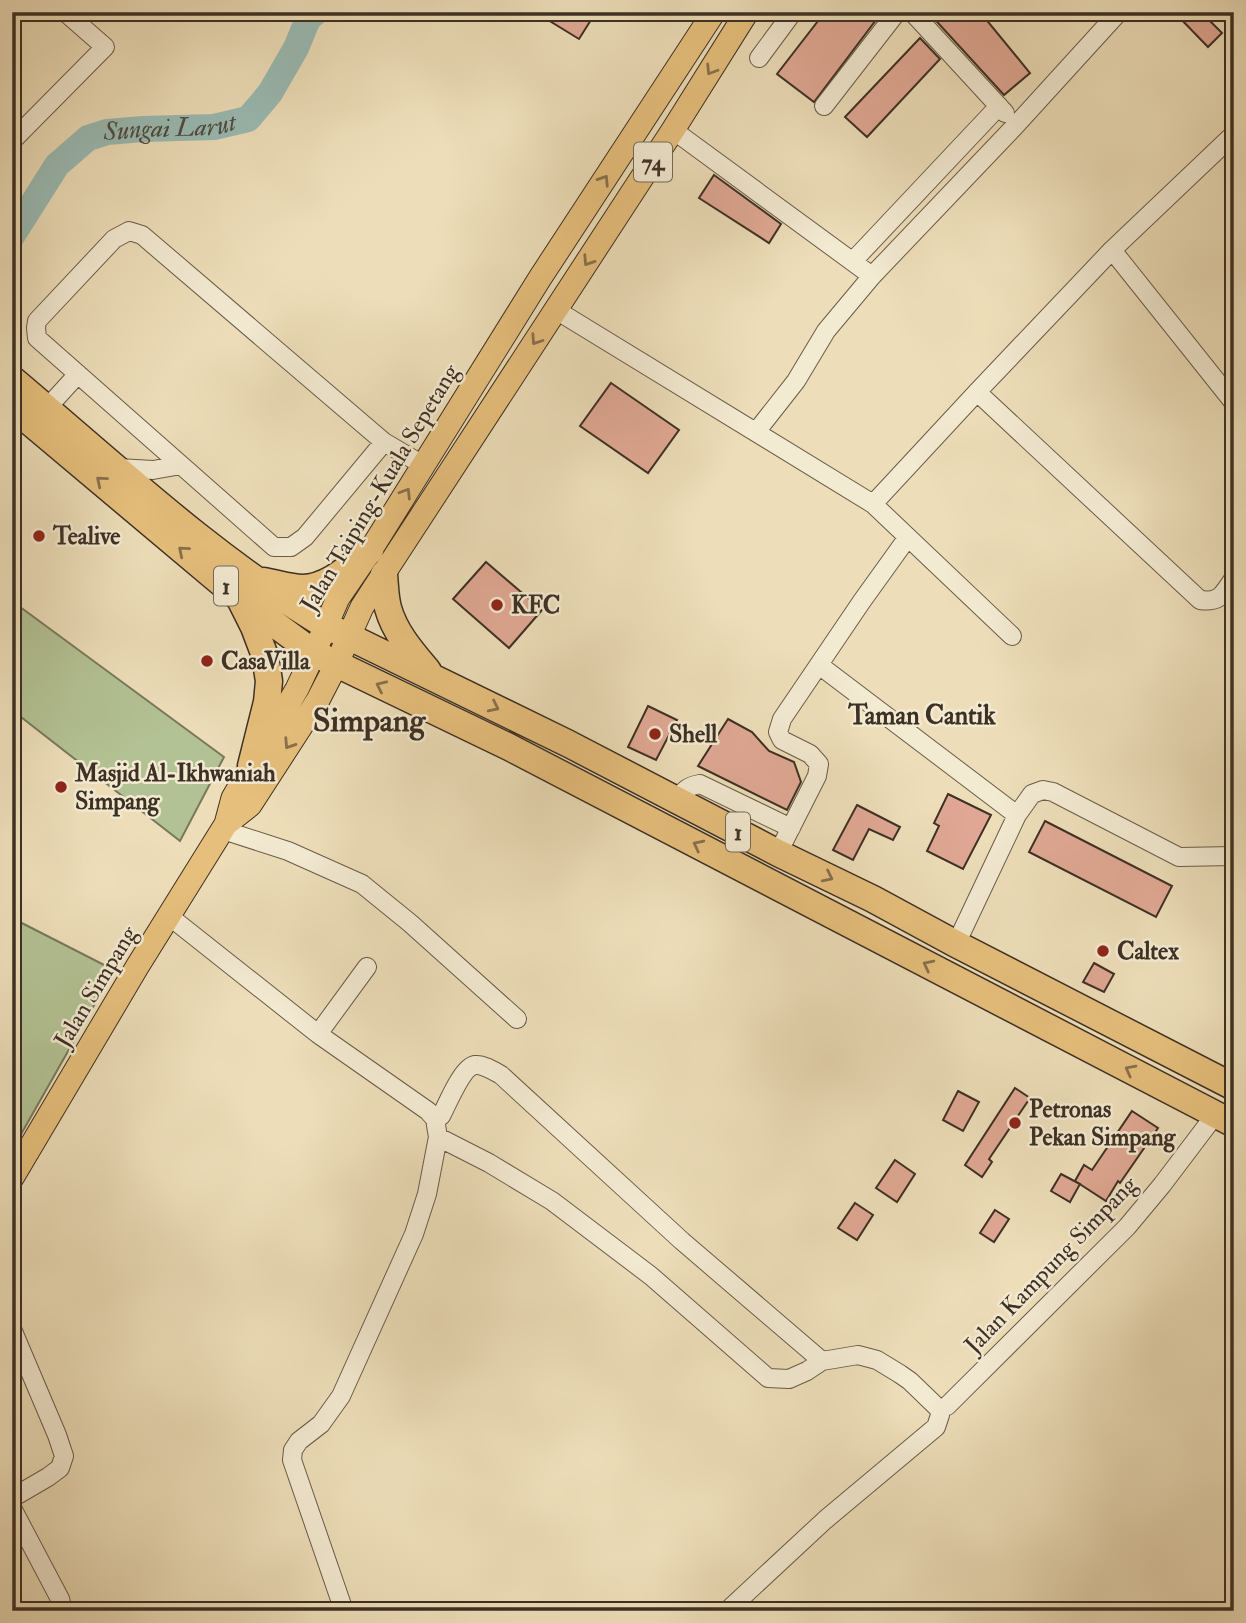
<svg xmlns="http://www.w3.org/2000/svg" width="1246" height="1623" font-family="'IM FELL Double Pica',serif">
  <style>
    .green { fill: #b3c294; stroke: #78795c; stroke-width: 2 }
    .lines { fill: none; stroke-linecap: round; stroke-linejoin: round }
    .river { stroke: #9abbb4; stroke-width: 26 }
    .building { fill: #e0a894; stroke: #3d3024; stroke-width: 2 }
    .minor-casing { stroke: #695c49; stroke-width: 20 }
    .major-casing { stroke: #3d3024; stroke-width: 25 }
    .highway-casing { stroke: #3d3024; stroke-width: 29 }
    .minor { stroke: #f3ead2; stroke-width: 18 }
    .major { stroke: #e6bf7c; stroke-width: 23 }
    .highway { stroke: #e6bf7c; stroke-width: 26 }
    .oneway { stroke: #89704c }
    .poi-dot { fill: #8f2418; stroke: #f3ead2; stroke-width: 2.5 }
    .labels { text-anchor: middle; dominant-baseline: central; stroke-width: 5; stroke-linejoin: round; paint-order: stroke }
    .shield { fill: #f3ead2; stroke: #746858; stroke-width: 2 }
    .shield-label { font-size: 23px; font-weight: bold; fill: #3d3024 }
    .street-label { font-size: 24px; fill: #3d3024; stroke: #f3ead2 }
    .poi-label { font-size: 24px; font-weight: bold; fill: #3d3024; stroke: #f3ead2; text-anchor: start }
    .water-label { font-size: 26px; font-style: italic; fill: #504c41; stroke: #f3ead2 }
    .neighbourhood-label { font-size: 26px; font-weight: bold; fill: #3d3024; stroke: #f3ead2 }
    .district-label { font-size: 32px; font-weight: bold; fill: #3d3024; stroke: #f3ead2 }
  </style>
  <rect width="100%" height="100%" fill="#eddeb9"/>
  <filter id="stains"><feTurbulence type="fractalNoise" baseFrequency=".00286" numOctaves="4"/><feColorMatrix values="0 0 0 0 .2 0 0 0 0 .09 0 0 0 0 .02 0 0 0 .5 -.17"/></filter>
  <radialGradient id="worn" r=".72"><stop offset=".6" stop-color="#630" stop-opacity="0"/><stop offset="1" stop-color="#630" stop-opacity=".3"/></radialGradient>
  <path class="green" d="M12,601L224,757L180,841L12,710Z
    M12,918L114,970L20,1136L12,1131Z"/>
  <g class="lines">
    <path class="river" id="s1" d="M12,236L57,165L88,138L107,132L143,129L214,127L248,119L270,93L296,48L308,19L316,12"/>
  </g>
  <path class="building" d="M535,12H596L579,39Z
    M825,12H882L814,102L777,74Z
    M928,12H980L1030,73L1004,95Z
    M1174,12H1201L1222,33L1208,47Z
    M920,38L940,59L867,137L845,117Z
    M714,175L781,224L769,243L699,198Z
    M611,383L679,430L648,473L580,426Z
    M486,562L542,610L509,648L453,599Z
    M648,706L677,720L656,760L628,747Z
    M728,719L752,732L769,751L794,762L801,782L787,810L698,766Z
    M948,794L991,815L963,869L927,851L939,826L934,823Z
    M857,805L900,827L893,840L869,829L853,860L833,850Z
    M1045,821L1172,886L1156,917L1029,852Z
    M1094,963L1114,974L1104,992L1083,982Z
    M1015,1088L1030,1098L989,1159L992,1162L982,1177L965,1165Z
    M958,1091L979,1102L963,1131L943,1120Z
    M1132,1111L1158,1128L1120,1183L1118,1181L1106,1201L1075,1181L1084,1165L1092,1170Z
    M895,1160L915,1174L897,1202L876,1188Z
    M1061,1174L1080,1184L1070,1202L1051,1191Z
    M855,1203L873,1215L857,1240L838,1228Z
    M995,1210L1009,1219L994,1242L980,1233Z"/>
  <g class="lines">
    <defs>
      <path id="minor" d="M912,12L1005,113
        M759,58L793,12
        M824,106L897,12
        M673,130L872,276
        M12,141L105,47L65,12
        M1112,250L1234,403
        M853,261L999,106
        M556,310L873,504L1012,636
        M977,392L1200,600C1221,603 1223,593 1234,578
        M47,408L78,374
        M756,432L796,381L826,331L872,276L1016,125L1119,12
        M384,442L305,537L291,547H274L37,338L36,328L37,321L114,239L129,231L142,235L384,442L423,465
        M118,468L153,470L181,465
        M873,504L977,392L1112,250L1234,134
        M819,665L1017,815
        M677,801C683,790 688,786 700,784L791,828
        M223,830L288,851L362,884L410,923L517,1019
        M778,853L817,776L819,764L810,754L782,740L778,732L782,719L862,601L908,537
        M169,916L318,1034L428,1111L435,1119L438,1137L427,1194L414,1234L341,1396L321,1424L299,1441L293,1450L292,1460L344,1611
        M956,944L1017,815L1032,794L1043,790L1053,792L1179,857L1234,856
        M318,1034L367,967
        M435,1119L441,1116C447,1105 462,1067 475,1065C483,1064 494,1071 501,1075L682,1241L822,1361
        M438,1137L489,1163L552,1201L651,1276L768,1378L789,1379L807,1371L822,1361L858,1355L877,1360L900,1374L910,1381L939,1409L940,1415L936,1427L825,1520L727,1611
        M12,1329L57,1435L64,1456L60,1468L48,1477L12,1498
        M939,1409L947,1406L1127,1227L1162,1185L1215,1115
        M12,1508L60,1599L63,1611"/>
      <path id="major" d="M226,824L250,805L318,700L336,665L362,607L673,130L747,12
        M12,1178L137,967L226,824L233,798L297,689L314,653L338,598L370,551L540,278L714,12"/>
      <path id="highway" d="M12,379C113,464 211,557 325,625L569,744L778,853L873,899L956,944L1234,1087
        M12,407L238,597L314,653L509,747L1234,1124
        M384,574C385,585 385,597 388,608C395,633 412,652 428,671
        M264,581C276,583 291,588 303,588C329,587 350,566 370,551
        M241,601L254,627L265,656L269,681L267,702L251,766"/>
    </defs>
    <use href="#minor" class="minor-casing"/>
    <use href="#major" class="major-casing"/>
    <use href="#highway" class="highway-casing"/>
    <use href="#minor" class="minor"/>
    <use href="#major" class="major"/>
    <use href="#highway" class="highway"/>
  </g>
  <defs><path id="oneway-chevron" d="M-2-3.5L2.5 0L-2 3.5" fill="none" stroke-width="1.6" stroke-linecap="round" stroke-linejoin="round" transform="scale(1.75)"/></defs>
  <g class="oneway">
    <use href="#oneway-chevron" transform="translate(711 70) rotate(122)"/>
    <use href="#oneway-chevron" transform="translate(604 180) rotate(-57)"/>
    <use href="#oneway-chevron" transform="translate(588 261) rotate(123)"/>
    <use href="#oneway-chevron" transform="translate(536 340) rotate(124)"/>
    <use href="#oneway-chevron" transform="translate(101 481) rotate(-140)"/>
    <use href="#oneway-chevron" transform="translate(406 493) rotate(-58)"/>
    <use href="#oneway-chevron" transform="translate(183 551) rotate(-140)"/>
    <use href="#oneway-chevron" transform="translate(381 686) rotate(-155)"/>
    <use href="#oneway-chevron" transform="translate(494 707) rotate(26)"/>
    <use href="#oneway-chevron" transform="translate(289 744) rotate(123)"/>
    <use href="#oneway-chevron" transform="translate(698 845) rotate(-153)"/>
    <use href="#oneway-chevron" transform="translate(828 877) rotate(26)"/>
    <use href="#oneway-chevron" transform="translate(928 965) rotate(-153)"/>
    <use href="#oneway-chevron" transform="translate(1130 1070) rotate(-152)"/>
  </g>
  <g class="poi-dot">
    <circle cx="39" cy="536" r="7"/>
    <circle cx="497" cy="605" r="7"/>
    <circle cx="207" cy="661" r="7"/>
    <circle cx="655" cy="734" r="7"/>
    <circle cx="61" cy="787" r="7"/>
    <circle cx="1103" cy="951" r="7"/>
    <circle cx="1015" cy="1123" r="7"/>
  </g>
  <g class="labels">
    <g class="shield">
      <rect x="634" y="142.5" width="38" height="39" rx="5"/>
      <rect x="214" y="566.5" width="24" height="39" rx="5"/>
      <rect x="726" y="812.5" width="24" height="39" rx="5"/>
    </g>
    <g class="shield-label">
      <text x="653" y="162">74</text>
      <text x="226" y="586">1</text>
      <text x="738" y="832">1</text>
    </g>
    <g class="street-label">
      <text transform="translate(380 488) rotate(-59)">Jalan Taiping-Kuala Sepetang</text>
      <text transform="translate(96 987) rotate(-59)">Jalan Simpang</text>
      <text transform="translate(1051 1265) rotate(-46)">Jalan Kampung Simpang</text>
    </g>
    <g class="poi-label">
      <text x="53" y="536">Tealive</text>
      <text x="511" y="605">KFC</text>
      <text x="221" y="661">CasaVilla</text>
      <text x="669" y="734">Shell</text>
      <text x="75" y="773">Masjid Al-Ikhwaniah<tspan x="75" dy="28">Simpang</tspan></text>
      <text x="1117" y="951">Caltex</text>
      <text x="1029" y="1109">Petronas<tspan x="1029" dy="28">Pekan Simpang</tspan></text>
    </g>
    <g class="water-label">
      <text stroke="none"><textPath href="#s1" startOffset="208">Sungai Larut</textPath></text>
    </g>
    <g class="neighbourhood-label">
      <text x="922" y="716">Taman Cantik</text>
    </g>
    <g class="district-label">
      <text x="369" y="721">Simpang</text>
    </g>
  </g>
  <rect width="1246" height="1623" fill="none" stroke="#eddeb9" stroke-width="42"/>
  <rect x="14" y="14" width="1218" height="1595" fill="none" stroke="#3d3024" stroke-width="3.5"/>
  <rect x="21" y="21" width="1204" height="1581" fill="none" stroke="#3d3024" stroke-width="2"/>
  <rect width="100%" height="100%" filter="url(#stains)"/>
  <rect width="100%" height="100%" fill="url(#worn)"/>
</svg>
